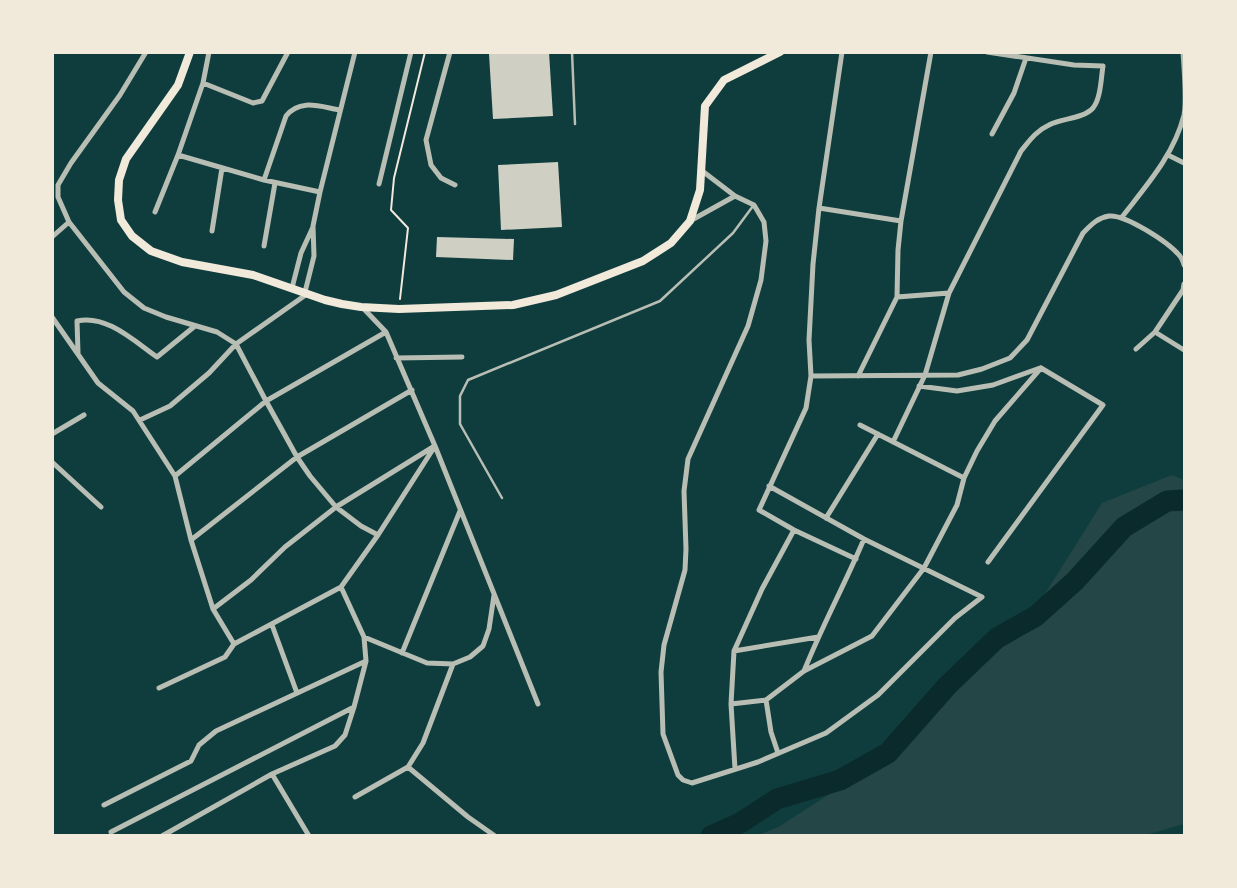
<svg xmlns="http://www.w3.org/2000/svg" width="1237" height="888" font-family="'Open Sans',sans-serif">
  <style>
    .green { fill: #244646 }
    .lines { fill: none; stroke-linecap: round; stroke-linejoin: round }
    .river { stroke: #0a2a2b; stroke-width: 21 }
    .building { fill: #cfcfc3 }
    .path { stroke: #f1e9da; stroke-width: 2 }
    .service { stroke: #b8beb3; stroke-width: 2.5 }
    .minor { stroke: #b8beb3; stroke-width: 5 }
    .secondary { stroke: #f1e9da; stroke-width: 8 }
  </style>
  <rect width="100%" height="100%" fill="#0f3d3e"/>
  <path class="green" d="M1172,475L1184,480V824L1142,836L759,835L780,826L904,746L925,720L1038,605L1102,503Z"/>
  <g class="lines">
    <path class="river" d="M711,836L740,823L777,799L840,780L888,753L947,686L997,638L1036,616L1075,581L1124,527L1167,501L1184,500"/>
  </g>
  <path class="building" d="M511,52H549L553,116L493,119L489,54Z
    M558,162L562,227L501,230L498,165Z
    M437,237L514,239L513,260L436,257Z"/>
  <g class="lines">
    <path class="path" d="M400,299L408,228L391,210L394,178L425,52"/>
    <path class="service" d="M572,52L575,124
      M502,498L460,424V396L468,380L660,301L733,233L753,206"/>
    <path class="minor" d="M146,52L120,95L71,163L58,185V197L69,222L124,292L144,308L166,317L217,332L236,344L266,401L297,457L310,476L336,507L361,526L378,535
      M209,52L203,83L178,155L264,180L286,116C300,98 321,107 340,110
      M450,52L426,140L431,165L441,178L455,185
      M842,52L819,208L813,264L809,340L811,376L806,408L759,510L794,530L856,559
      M203,83L253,103L262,101L288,52
      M992,134L1014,93L1026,58
      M1168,155L1184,163
      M701,170L735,196L754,205L764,222L766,241L761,280L748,326L688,459L684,491L686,549L685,570L664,645L661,672L663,734L678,775L683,780L692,783L758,762L826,733L878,695L955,618L982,597L864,539L769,486
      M264,180L320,192
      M379,184L411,52
      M819,208L901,221
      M155,212L178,155
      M1122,217C1146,186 1174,155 1184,115C1187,101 1184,68 1183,52
      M690,221L735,196
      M212,231L222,168
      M52,237L69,222
      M264,246L275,183
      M292,288L301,253L313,227
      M305,292L314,256L313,226L320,192L355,52
      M897,297L949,293
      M362,307L386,332L435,446L538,704
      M52,317L98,383L133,411L175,476L191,540L213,609L234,644
      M1155,332L1184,350
      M1136,349L1155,332L1183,290L1184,284
      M78,353L77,321C106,314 134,341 157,357L195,326
      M396,358L462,357
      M811,376L958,375L982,369L1010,358L1027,340L1083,233C1091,225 1097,218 1109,216C1125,214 1168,242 1179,255C1182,258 1183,261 1184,265
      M858,376L897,297L898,250L901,221L931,52
      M919,386L957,391L993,385L1040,368
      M140,420L170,406L209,373L236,344L307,294
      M860,425L964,478
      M52,434L84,415
      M893,442L925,375L949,293L1021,151C1030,140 1036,131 1049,125C1062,118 1083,119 1093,108C1101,98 1101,78 1103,66L1074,65L987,52
      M52,462L101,507
      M175,476L266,401L386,332
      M826,518L878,434
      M191,540L297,457L412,390
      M988,562L1103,405L1041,368
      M213,609L251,580L285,547L336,507L433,447
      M272,625L297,693
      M364,637L427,663L453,664L470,657L483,646L489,629L494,595
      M734,651L818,637
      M402,653L460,511
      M804,671C822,626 845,584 864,539
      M159,688L225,657L234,644L341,587L378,535L435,446
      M766,700L771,732L778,753
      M731,704L766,700L804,671L872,636L924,568L957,505L964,478L977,451L995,421L1041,368
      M408,767L468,817L495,836
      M735,769L731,704L734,651L762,589L794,530
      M272,774L309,836
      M355,797L408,767L423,743L453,664
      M104,805L191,761L199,745L216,731L366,661
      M111,832L354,707
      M162,836L272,774L335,746L345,735L354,707L366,661L364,637L341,587"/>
    <path class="secondary" d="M190,52L178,85L126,159L119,180L118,200L121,220L132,236L151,251L182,262L253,275L325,300L342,304L361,307L399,309L513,305L556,295L643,261L671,243L690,221L700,190L705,106L724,80L780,52"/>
  </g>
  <rect width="1237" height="888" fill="none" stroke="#f1e9da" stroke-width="108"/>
</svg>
